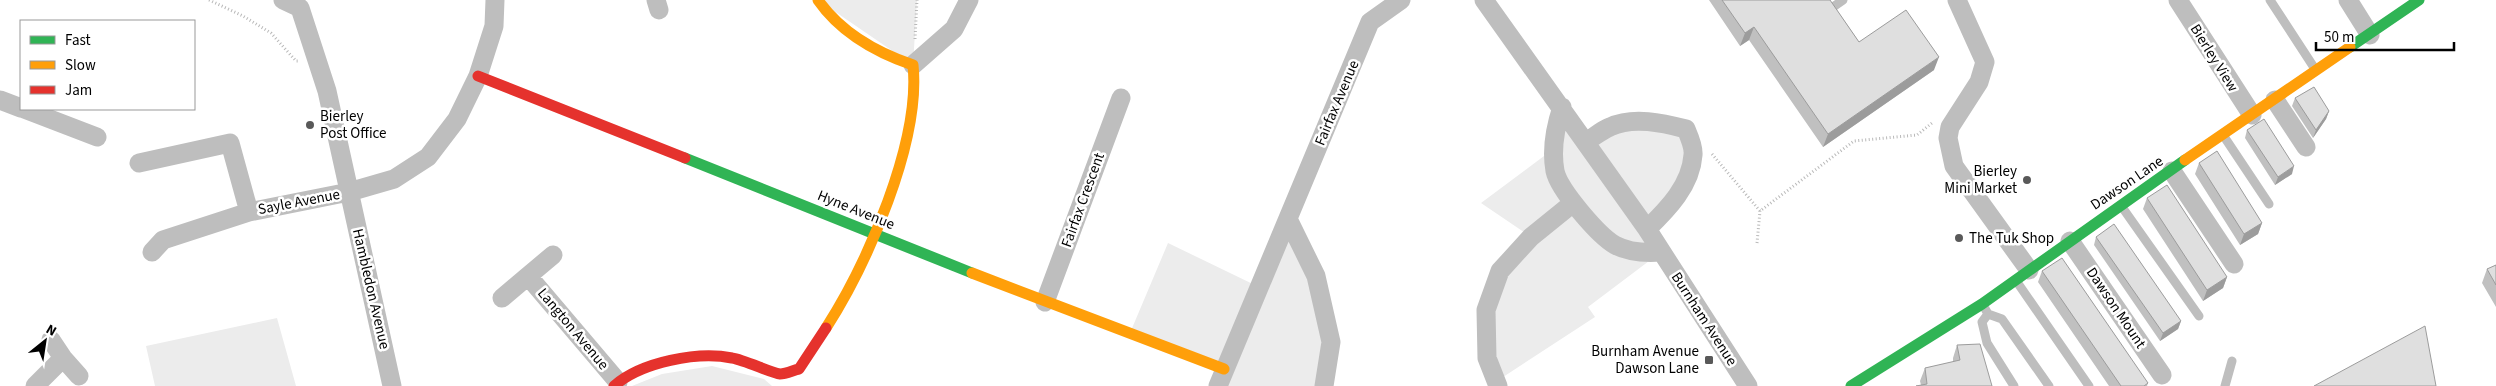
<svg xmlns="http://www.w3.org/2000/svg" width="2496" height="386" font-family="'Source Sans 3',sans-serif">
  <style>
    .green { fill: #ececec }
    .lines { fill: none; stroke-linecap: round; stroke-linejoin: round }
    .path { stroke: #b9b9b9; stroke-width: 3; stroke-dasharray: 1 2.5; stroke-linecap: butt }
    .lane { stroke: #bebebe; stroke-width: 9 }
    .street { stroke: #bebebe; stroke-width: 19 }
    .fast { stroke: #30b455; stroke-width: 11 }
    .slow { stroke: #ff9f0a; stroke-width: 11 }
    .jam { stroke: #e5322d; stroke-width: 11 }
    .wall { fill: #c0c0c0 }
    .shaded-wall { fill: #9c9c9c }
    .building { fill: #dfdfdf; stroke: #9c9c9c }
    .poi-dot { fill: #595959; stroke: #fff; stroke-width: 2 }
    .labels { text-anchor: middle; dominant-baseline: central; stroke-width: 5; stroke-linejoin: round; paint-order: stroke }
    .street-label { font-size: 15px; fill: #000; stroke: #fff }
    .poi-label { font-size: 15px; fill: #000; stroke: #fff; text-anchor: start }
  </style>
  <rect width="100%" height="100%" fill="#fff"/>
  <path class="green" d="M818,0H917L913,65Z
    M1557,120L1587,141L1611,126L1686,129L1694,154L1647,229L1661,252L1588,307L1595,317L1497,381L1486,310L1531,237L1481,203L1552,150Z
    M1288,219L1331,342L1324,386H1218L1224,370L1130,333L1168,243L1259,287Z
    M277,318L296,386H155L146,346Z
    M712,366L764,379L772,386H632L662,374Z"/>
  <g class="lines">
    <path class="path" d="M209,0L243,16L271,33L296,61H298
      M915,39L917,0
      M1712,154L1760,211L1854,141L1917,135L1932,123
      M1757,243L1760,211"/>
    <path class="lane" d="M2270,0L2315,69
      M1833,7L1843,0
      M2223,135L2269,204
      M2122,207L2199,316
      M2017,282L2089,386
      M1983,305L1988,314L2002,319L2049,386
      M1988,314L1982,322L1987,343L2014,386
      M2225,386L2232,361"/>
    <path class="street" d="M283,0L300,8L327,91L392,386
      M656,0L659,10
      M1484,0L1647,229L1748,386
      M1957,0L1985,62L1979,82L1950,127L1948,138L1954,166L2029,270
      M2178,0L2252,115
      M2348,0L2370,35
      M913,65L954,29L969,0
      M0,100L21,108
      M2275,100L2306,147
      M1562,107C1555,128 1551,149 1555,171C1559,190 1599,236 1615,245C1628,252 1647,253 1661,252
      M24,109L97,137
      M1587,141C1594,137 1602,130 1610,127C1633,116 1663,123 1686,129C1689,136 1694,147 1693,155C1691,185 1668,209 1647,229
      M139,163L230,143L249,212
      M2172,171L2234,264
      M1288,219L1316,276L1331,342L1324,386
      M2070,241L2162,375
      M152,252L163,240L249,212L349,192L394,179L428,157L457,119L478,76L494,26L495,0
      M553,255L528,276L618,382
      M502,298L528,276
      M1045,302L1121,98
      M63,358L79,376
      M35,386L63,358L51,340
      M1218,386L1370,22L1401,0
      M1498,386L1487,358L1486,310L1500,271L1531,237L1573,203"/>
    <path class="fast" d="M2350,47L2419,0
      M685,158L972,273
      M1851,386L1982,304L2185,160"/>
    <path class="slow" d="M818,0C841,33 875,52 913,65C921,142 867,264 826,328
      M2185,160L2350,47
      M972,273L1224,369"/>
    <path class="jam" d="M478,76L685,158
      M614,386C641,362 698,351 732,358C745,360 771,373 780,374C786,374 794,370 799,369L826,328"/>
  </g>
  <path class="wall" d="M1709,0H1830L1859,42L1934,70L1823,147L1749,40L1740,46Z
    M2295,98L2329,111L2326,119L2313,138L2292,106Z
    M2247,130L2292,174L2275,185L2245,138Z
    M2199,163L2262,223L2258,234L2240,245L2195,174Z
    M2147,198L2227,277L2223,288L2203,301L2143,209Z
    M2096,237L2181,321L2178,329L2160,341L2094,245Z
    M2496,265V307L2482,283L2487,269Z
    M2042,271L2148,383L2147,386H2109L2038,282Z
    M1957,345L1992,386L1921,385L1920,381L1925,368L1953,362V358Z"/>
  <path class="shaded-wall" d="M1754,27L1749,40L1740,46L1745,33Z
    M1939,57L1934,70L1823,147L1828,134Z
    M2329,111L2326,119L2313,138L2316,130Z
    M2294,166L2292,174L2275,185L2278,177Z
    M2262,223L2258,234L2240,245L2244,234Z
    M2227,277L2223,288L2203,301L2207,290Z
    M2181,321L2178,329L2160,341L2163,333Z"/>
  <path class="building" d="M1722,0H1830L1859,42L1906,10L1939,57L1828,134L1754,27L1745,33Z
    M2314,87L2329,111L2316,130L2295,98Z
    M2264,119L2294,166L2278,177L2247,130Z
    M2217,151L2262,223L2244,234L2199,163Z
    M2167,185L2227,277L2207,290L2147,198Z
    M2114,224L2181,321L2163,333L2096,237Z
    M2062,258L2148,383L2144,386H2121L2042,271Z
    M2496,265V285L2487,269Z
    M2425,326L2436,386H2314Z
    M1980,344L1992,386H1916L1927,384L1925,368L1960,360L1957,345Z"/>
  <g class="poi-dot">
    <circle cx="310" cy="125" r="5"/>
    <circle cx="2027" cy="180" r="5"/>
    <circle cx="1959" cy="238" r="5"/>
    <rect x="1704" y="355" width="10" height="10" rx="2.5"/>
  </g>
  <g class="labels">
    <g class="street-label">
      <text transform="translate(2214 58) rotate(58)">Bierley View</text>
      <text transform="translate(1337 103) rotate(-67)">Fairfax Avenue</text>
      <text transform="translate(2127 183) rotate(-34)">Dawson Lane</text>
      <text transform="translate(1083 200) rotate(-70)">Fairfax Crescent</text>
      <text transform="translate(299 202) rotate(-11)">Sayle Avenue</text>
      <text transform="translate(856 210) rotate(22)">Hyne Avenue</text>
      <text transform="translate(371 289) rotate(77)">Hambledon Avenue</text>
      <text transform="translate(2116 308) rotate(56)">Dawson Mount</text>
      <text transform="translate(1704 319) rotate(57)">Burnham Avenue</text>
      <text transform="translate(573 329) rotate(50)">Langton Avenue</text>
    </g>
    <g class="poi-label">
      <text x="320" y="116">Bierley<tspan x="320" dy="17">Post Office</tspan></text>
      <text x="2017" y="171" text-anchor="end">Bierley<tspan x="2017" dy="17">Mini Market</tspan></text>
      <text x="1969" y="238">The Tuk Shop</text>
      <text x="1699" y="351" text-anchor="end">Burnham Avenue<tspan x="1699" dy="17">Dawson Lane</tspan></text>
    </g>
  </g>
  <rect x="20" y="20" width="175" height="90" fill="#ffffff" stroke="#999999"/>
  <rect x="30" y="36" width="25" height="8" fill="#30b455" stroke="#999999"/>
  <text x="65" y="45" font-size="15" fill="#000000">Fast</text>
  <rect x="30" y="61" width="25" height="8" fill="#ff9f0a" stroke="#999999"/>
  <text x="65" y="70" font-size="15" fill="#000000">Slow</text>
  <rect x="30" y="86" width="25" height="8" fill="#e5322d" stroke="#999999"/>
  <text x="65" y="95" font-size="15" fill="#000000">Jam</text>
  <g transform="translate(45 341) rotate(30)" stroke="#ffffff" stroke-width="4" paint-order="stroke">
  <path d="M0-4L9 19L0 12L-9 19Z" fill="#000000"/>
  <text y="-8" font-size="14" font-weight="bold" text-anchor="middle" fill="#000000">N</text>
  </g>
  <path d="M2316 42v8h138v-8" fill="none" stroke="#000000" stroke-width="2.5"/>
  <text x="2324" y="42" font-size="15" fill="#000000" stroke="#ffffff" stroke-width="4" paint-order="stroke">50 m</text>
</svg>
